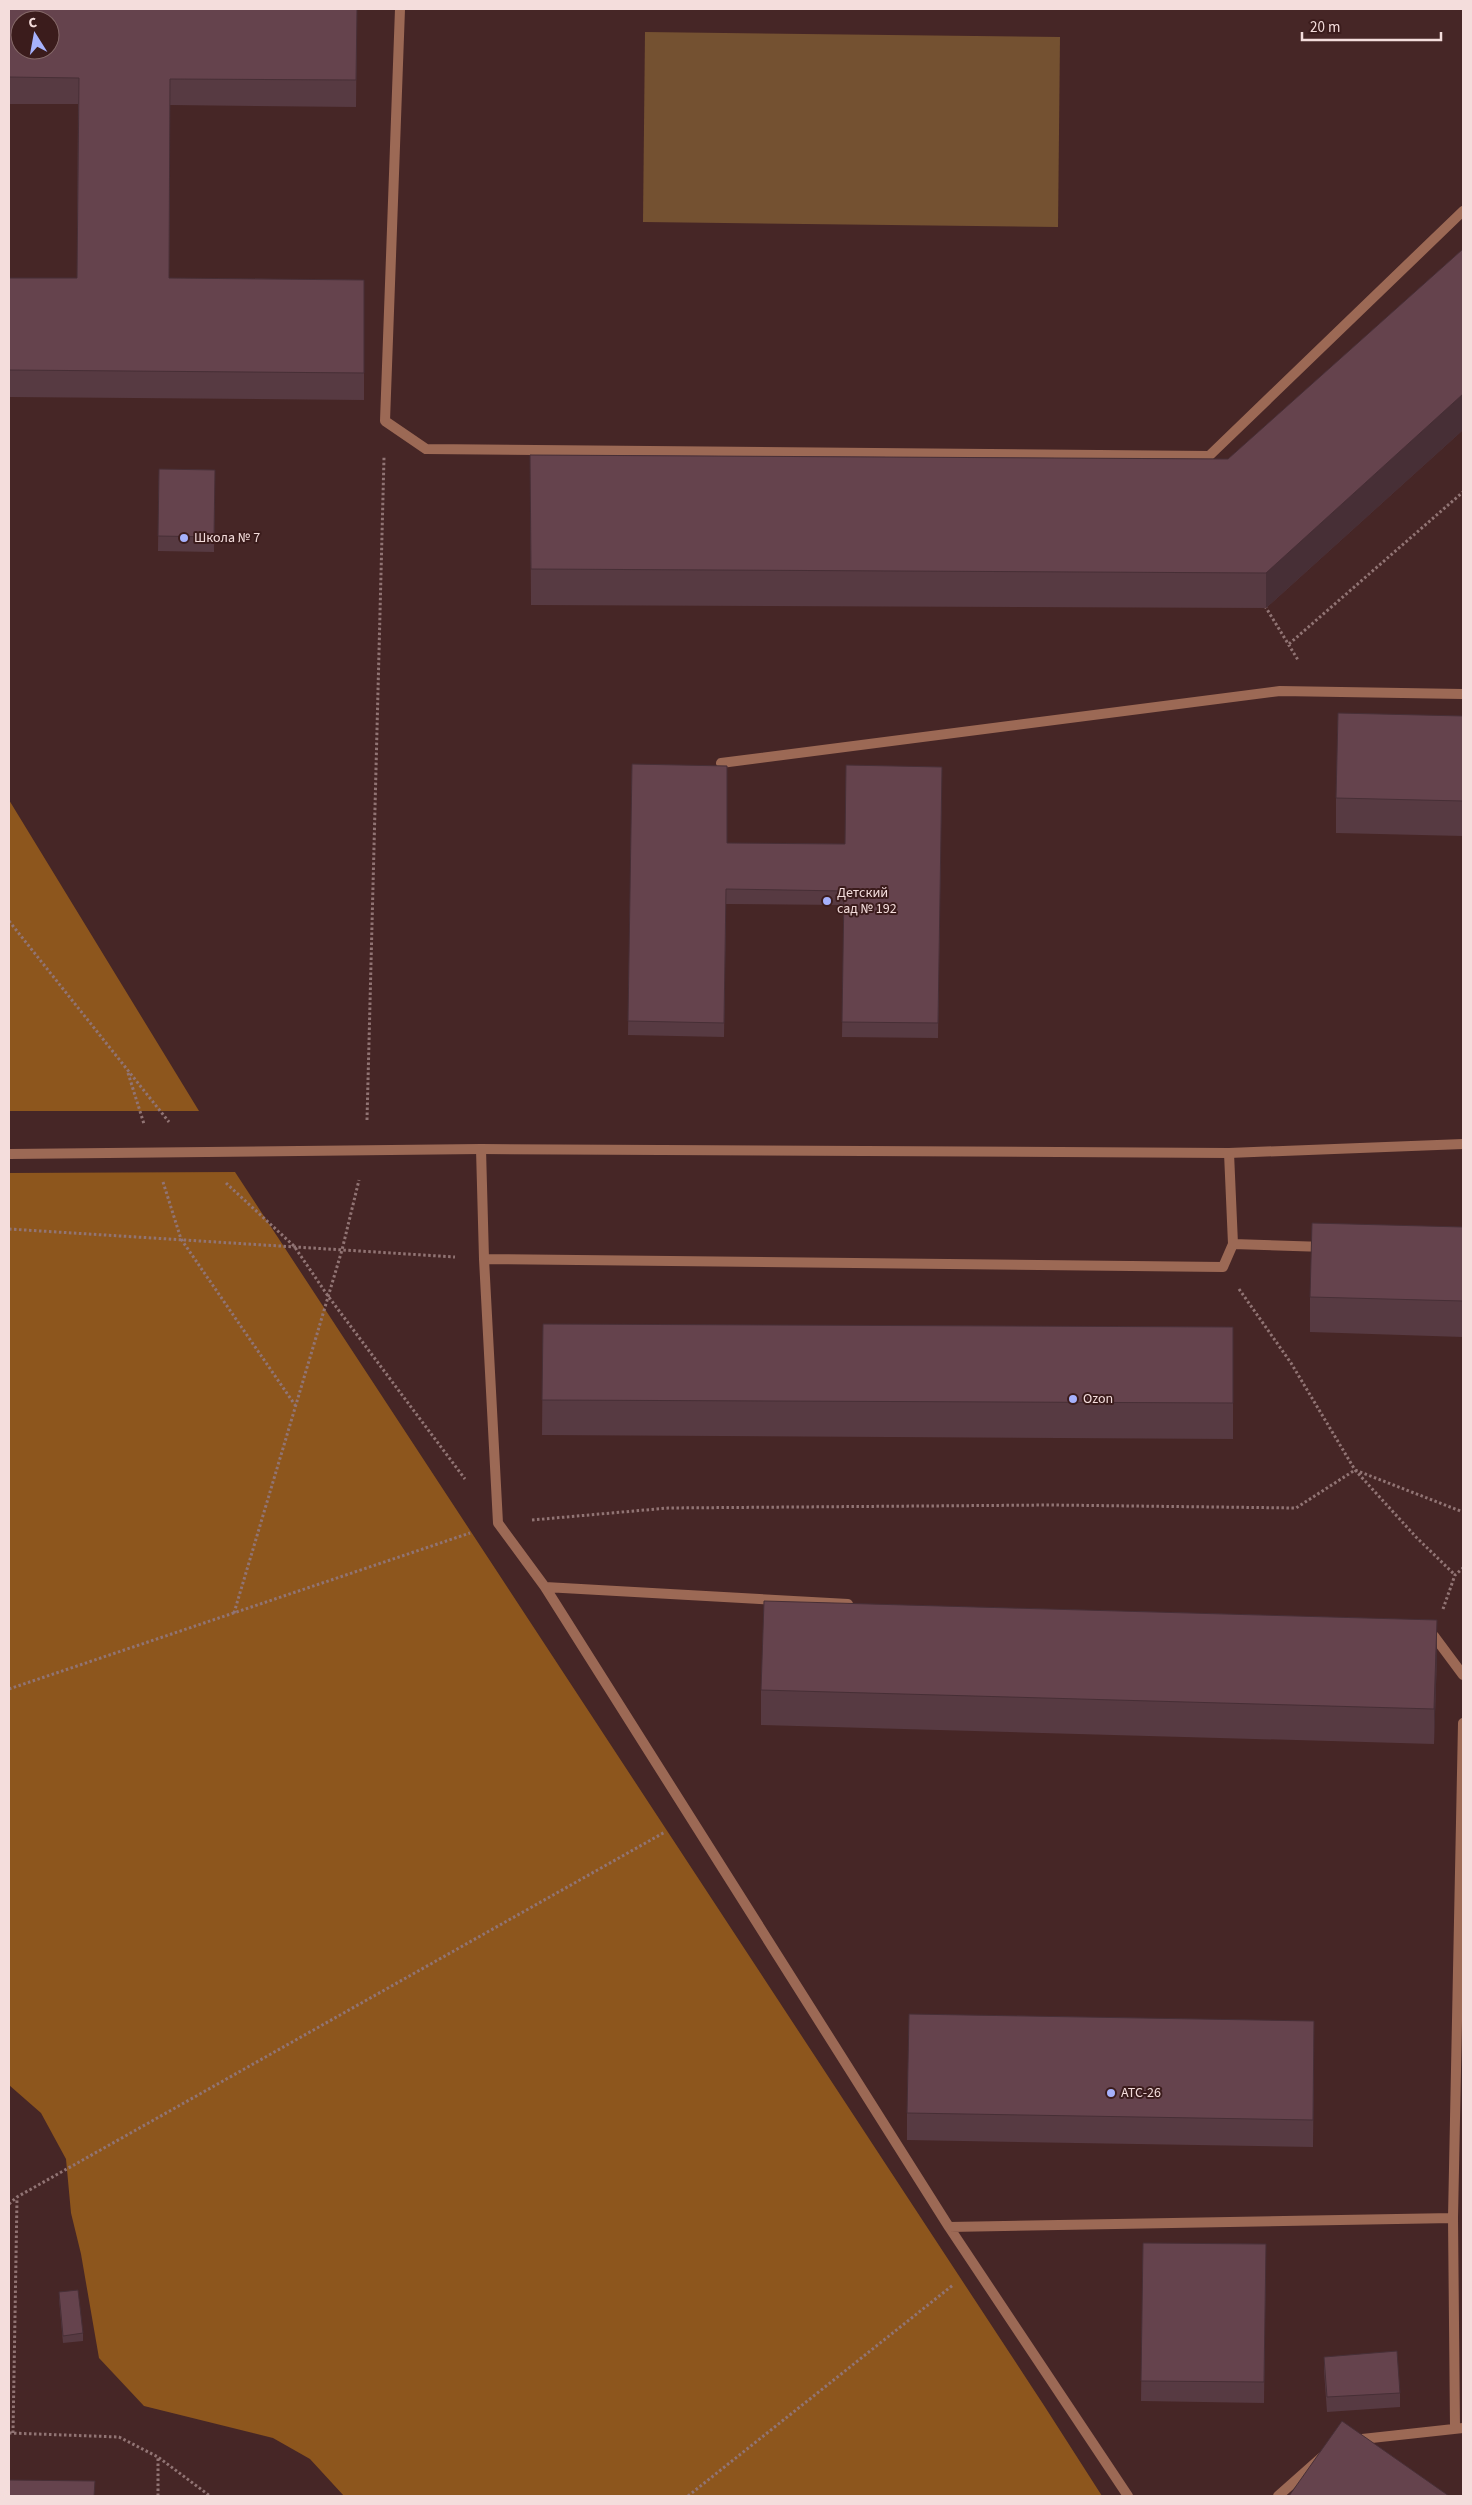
<svg xmlns="http://www.w3.org/2000/svg" width="1472" height="2505" font-family="'Source Sans 3',sans-serif">
  <style>
    .green { fill: #745131 }
    .forest { fill: #8d561d }
    .lines { fill: none; stroke-linecap: round; stroke-linejoin: round }
    .path { stroke: #917474; stroke-width: 3; stroke-dasharray: 2.5 2.5; stroke-linecap: butt }
    .service { stroke: #9c6955; stroke-width: 10 }
    .minor { stroke: #9c6955; stroke-width: 10 }
    .wall { fill: #573a42 }
    .shaded-wall { fill: #472f36 }
    .building { fill: #65434d; stroke: #472f36; fill-rule: evenodd }
    .poi-dot { fill: #a6b1fc; stroke: #3b1c1c; stroke-width: 2 }
    .labels { text-anchor: middle; dominant-baseline: central; stroke-width: 4; stroke-linejoin: round; paint-order: stroke }
    .poi-label { font-size: 14px; fill: #f4dddc; stroke: #3b1c1c; text-anchor: start }
  </style>
  <rect width="100%" height="100%" fill="#462626"/>
  <path class="green" d="M645,32L1060,37L1058,227L643,222Z"/>
  <path class="forest" d="M9,800L199,1111H9Z
    M235,1172L1045,2407L1102,2496H344L310,2459L273,2438L144,2406L99,2358L81,2254L71,2213L66,2159L41,2113L9,2085V1173Z"/>
  <g class="lines">
    <path class="path" d="M1265,606L1298,660
      M1289,644L1463,492
      M9,921L169,1122
      M128,1073L144,1124
      M367,1120L384,457
      M163,1182L181,1239L295,1405
      M226,1183L294,1246L328,1296L465,1479
      M9,1229L455,1257
      M1239,1289L1291,1363L1355,1470L1416,1537L1455,1575
      M532,1520L668,1508L1051,1505L1296,1508L1355,1470L1463,1512
      M1443,1609L1455,1575L1463,1568
      M234,1613L342,1250L359,1180
      M9,1689L470,1533
      M9,2204L17,2197L665,1832
      M9,2433L119,2437L158,2457L210,2496
      M13,2433L17,2198
      M158,2496V2457
      M688,2496L953,2285"/>
    <path class="service" d="M400,9L385,421L426,449L1209,456L1463,211
      M721,763L1280,691L1463,694
      M481,1149L484,1259L498,1523L545,1587L949,2227L1128,2496
      M1233,1244L1325,1247
      M484,1259L1223,1267L1233,1244L1229,1153
      M545,1587L848,1604
      M1424,1635L1434,1636L1463,1675
      M949,2227L1453,2218
      M1455,2427L1453,2218L1463,1723
      M1353,2440L1463,2428
      M1278,2496L1322,2457"/>
    <path class="minor" d="M9,1154L481,1149L1229,1153L1463,1144"/>
  </g>
  <path class="wall" d="M9,9H357L356,107L170,105L169,278L364,280V400L9,397V278H77L78,104H9Z
    M1463,249V430L1266,608L531,605L530,455L1228,459Z
    M159,469L215,470L214,552L158,551Z
    M1463,716V836L1336,833V798Z
    M632,764L727,843L845,844L942,767L938,1038L842,1037L844,905L726,904L724,1037L628,1035Z
    M1463,1227V1337L1310,1332V1297Z
    M543,1324L1233,1327V1439L542,1435Z
    M1437,1656L1434,1744L761,1725V1690Z
    M1314,2047L1313,2147L907,2140V2113Z
    M1143,2243L1266,2244L1264,2403L1141,2401Z
    M59,2292L83,2333V2341L63,2343L59,2299Z
    M1324,2357L1400,2393V2407L1327,2412L1324,2371Z"/>
  <path class="shaded-wall" d="M1463,394V430L1266,608V573Z
    M1437,1620V1656L1434,1744V1709Z
    M1314,2021V2047L1313,2147V2120Z"/>
  <path class="building" d="M9,9H357L356,80L170,79L169,278L364,280V373L9,370V278H77L79,78L9,77ZM20,20H50V50H20Z
    M1463,249V394L1266,573L531,569L530,455L1228,459Z
    M159,469L215,470L214,537L158,536Z
    M1338,713L1463,716V801L1336,798Z
    M632,764L727,766V843L845,844L846,765L942,767L938,1023L842,1022L844,891L726,889L724,1023L628,1021Z
    M1312,1223L1463,1227V1301L1310,1297Z
    M543,1324L1233,1327V1403L542,1400Z
    M764,1601L1437,1620L1434,1709L761,1690Z
    M909,2014L1314,2021L1313,2120L907,2113Z
    M1143,2243L1266,2244L1264,2382L1141,2381Z
    M78,2290L83,2333L63,2336L59,2292Z
    M1397,2351L1400,2393L1327,2397L1324,2357Z
    M1342,2421L1449,2496H1289Z
    M9,2480L95,2481L94,2496H9Z"/>
  <g class="poi-dot">
    <circle cx="184" cy="538" r="5"/>
    <circle cx="827" cy="901" r="5"/>
    <circle cx="1073" cy="1399" r="5"/>
    <circle cx="1111" cy="2093" r="5"/>
  </g>
  <g class="labels">
    <g class="poi-label">
      <text x="194" y="538">Школа № 7</text>
      <text x="837" y="893">Детский<tspan x="837" dy="16">сад № 192</tspan></text>
      <text x="1083" y="1399">Ozon</text>
      <text x="1121" y="2093">АТС-26</text>
    </g>
  </g>
  <rect width="1472" height="2505" fill="none" stroke="#f4dddc" stroke-width="20"/>
  <g transform="translate(35 35) rotate(349)"><circle r="24" fill="#3b1c1c" stroke="#856969"/>
  <path d="M0-4L9 19L0 12L-9 19Z" fill="#a6b1fc"/>
  <text y="-8" font-size="14" font-weight="bold" text-anchor="middle" fill="#f4dddc">С</text>
  </g>
  <path d="M1302 32v8h139v-8" fill="none" stroke="#f4dddc" stroke-width="2.5"/>
  <text x="1310" y="32" font-size="15" fill="#f4dddc" stroke="#3b1c1c" stroke-width="4" paint-order="stroke">20 m</text>
</svg>
